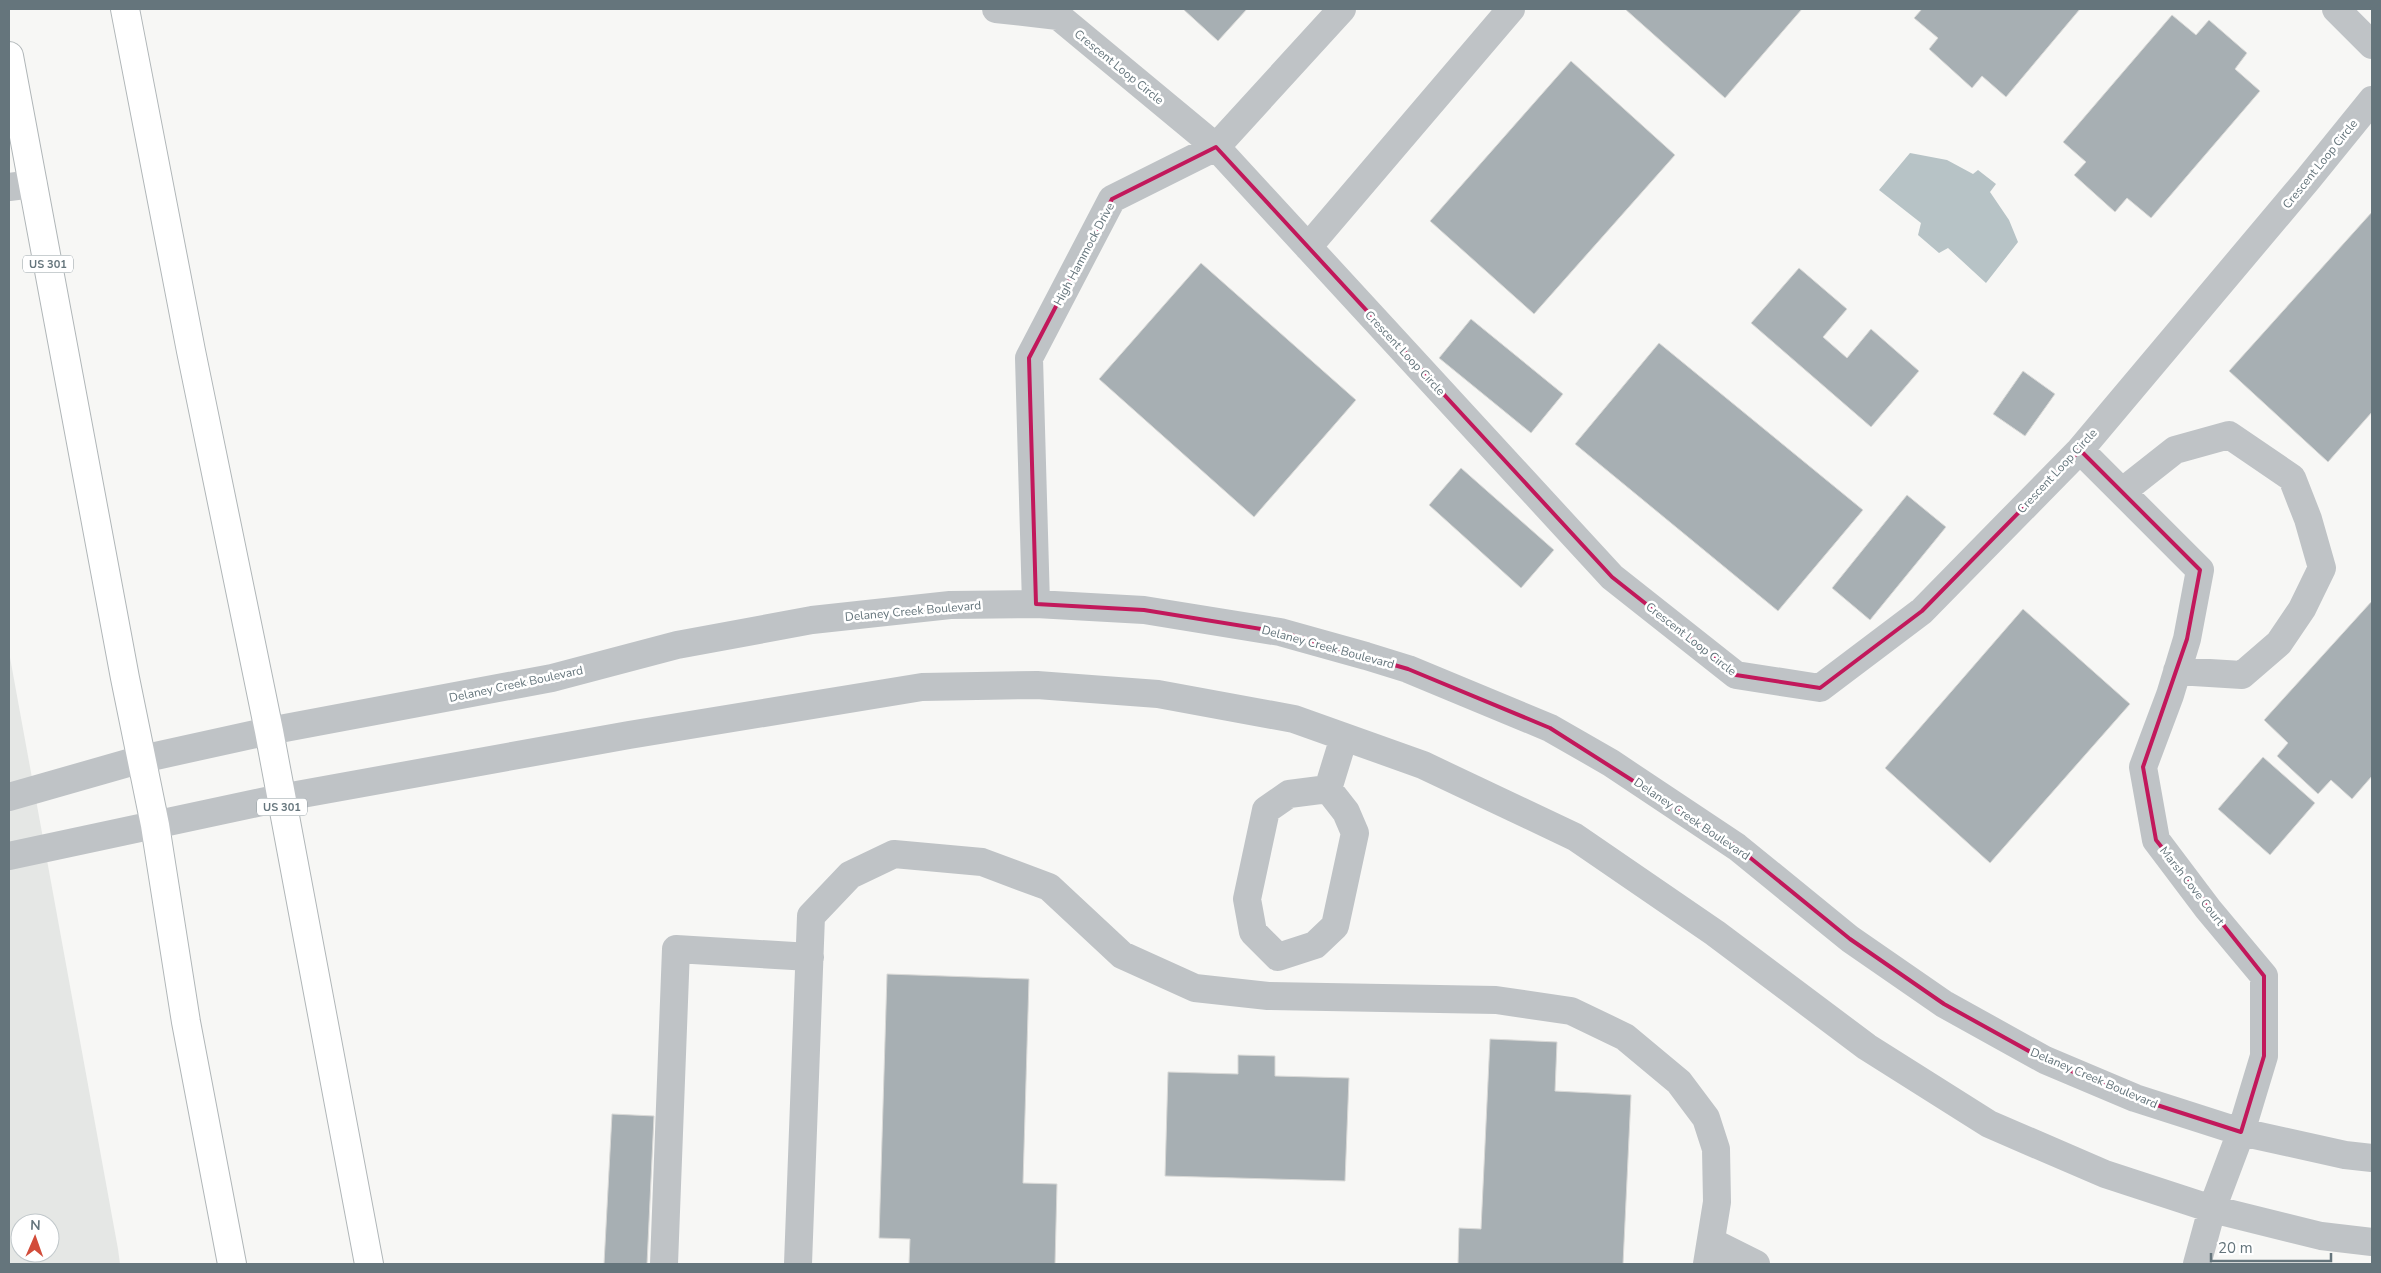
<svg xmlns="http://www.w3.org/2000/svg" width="2381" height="1273" font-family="'Nunito Sans',sans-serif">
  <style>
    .built { fill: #e5e7e5; fill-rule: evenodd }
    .water { fill: #b7c3c6 }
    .building { fill: #a7afb3; stroke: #d9d9d7 }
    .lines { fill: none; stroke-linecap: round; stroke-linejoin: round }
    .major-casing { stroke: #b0b6b8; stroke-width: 30 }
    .minor { stroke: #bfc3c6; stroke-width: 28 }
    .major { stroke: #fff; stroke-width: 28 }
    .marked { fill: none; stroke: #c2185b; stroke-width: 4; stroke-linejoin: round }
    .labels { text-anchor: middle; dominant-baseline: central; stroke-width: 5; stroke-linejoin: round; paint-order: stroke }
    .shield { fill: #fff; stroke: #939ea3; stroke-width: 1 }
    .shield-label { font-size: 11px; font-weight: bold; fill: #65757c }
    .street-label { font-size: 12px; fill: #65757c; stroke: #fff }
  </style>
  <rect width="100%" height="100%" fill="#f7f7f5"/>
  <path class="built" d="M9,652L118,1249L120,1264H9ZM20,1223H50V1253H20Z"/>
  <path class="water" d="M1910,153L1947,160L1973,174L1978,170L1996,184L1990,192L2009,220L2018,242L1986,283L1948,248L1939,253L1918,235L1921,223L1879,190Z"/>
  <path class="building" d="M1183,9H1247L1218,41Z
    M1625,9H1802L1725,98Z
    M1922,9H2080L2006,97L1982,76L1972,88L1929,49L1938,38L1914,18Z
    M2172,15L2196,35L2209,20L2247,53L2235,69L2260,91L2151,218L2127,198L2115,212L2074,175L2086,162L2063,142Z
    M1571,61L1675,155L1534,314L1430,221Z
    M2372,212V412L2328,462L2229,371Z
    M1201,263L1356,400L1254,517L1099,379Z
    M1799,268L1847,309L1823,337L1847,358L1871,329L1919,371L1871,427L1751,323Z
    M1471,319L1563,394L1531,433L1439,358Z
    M1659,343L1863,510L1778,611L1575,444Z
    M2023,371L2055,394L2025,436L1993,414Z
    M1461,468L1554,550L1521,588L1429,505Z
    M1907,495L1946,527L1870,620L1832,588Z
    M2372,601V776L2352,799L2331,780L2318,794L2277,756L2288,743L2264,720Z
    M2023,609L2130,704L1990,863L1885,768Z
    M2263,757L2315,803L2270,855L2218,809Z
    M887,974L1029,979L1023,1183L1057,1184L1055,1264H909L910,1239L879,1238Z
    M1490,1039L1557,1042L1555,1091L1631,1095L1623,1264H1458L1459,1228L1481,1229Z
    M1238,1055L1275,1056V1076L1349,1078L1345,1181L1165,1176L1168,1072L1238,1074Z
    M612,1114L654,1116L647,1264H604Z"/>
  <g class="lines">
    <defs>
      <path id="major" d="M125,9L191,351L269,731L369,1264
        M9,56L125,678L155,825L186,1022L232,1264"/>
    </defs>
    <use href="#major" class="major-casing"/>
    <path class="minor" d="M996,9L1058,16L1216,147L1612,577L1736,675L1820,688L1922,611L2080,450L2308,179L2372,100
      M2336,9L2372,45
      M9,187L33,184
      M1308,247L1511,9
      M2080,450L2200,570L2187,639L2170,695L2143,767L2156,840L2208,909L2264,976V1056L2241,1132L2212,1209L2197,1264
      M2123,491L2175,450L2229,435L2292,478L2308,519L2322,568L2302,609L2279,643L2242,675L2177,671
      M1036,604L1029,358L1112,199L1216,147L1342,9
      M1328,789L1346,812L1355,833L1335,926L1315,945L1278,957L1253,932L1247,899L1266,810L1289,794Z
      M1328,789L1344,737
      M9,797L142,759L269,731L552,678L677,645L812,620L950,605L1036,604L1144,610L1280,632L1366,656L1408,669L1550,728L1611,763L1737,847L1850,939L1944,1004L2045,1060L2135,1098L2241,1132L2345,1155L2372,1158
      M9,856L280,798L629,735L922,687L1037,685L1158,694L1294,719L1423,765L1575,837L1715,933L1867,1047L1989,1124L2105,1174L2212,1209L2321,1236L2372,1242
      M1712,1242L1756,1264
      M664,1264L676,949L810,957
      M798,1264L811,916L850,875L894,854L982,862L1049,887L1122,955L1195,988L1268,996L1496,1000L1571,1011L1625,1037L1679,1082L1706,1118L1716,1149L1717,1202L1707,1264"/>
    <use href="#major" class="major"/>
  </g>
  <path class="marked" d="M1216,147L1612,577L1736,675L1820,688L1922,611L2080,450L2200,570L2187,639L2143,767L2156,840L2264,976V1056L2241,1132L2135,1098L2045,1060L1944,1004L1850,939L1737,847L1550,728L1408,669L1280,632L1144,610L1036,604L1029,358L1112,199Z"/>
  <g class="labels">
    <g class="shield">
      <rect x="23" y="255.5" width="50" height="17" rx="4"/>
      <rect x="257" y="798.5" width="50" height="17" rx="4"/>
    </g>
    <g class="shield-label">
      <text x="48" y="264">US 301</text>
      <text x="282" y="807">US 301</text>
    </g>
    <g class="street-label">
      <text transform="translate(1119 67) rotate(39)">Crescent Loop Circle</text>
      <text transform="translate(2320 164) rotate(-51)">Crescent Loop Circle</text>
      <text transform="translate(1084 254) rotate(-62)">High Hammock Drive</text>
      <text transform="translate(1405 353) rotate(47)">Crescent Loop Circle</text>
      <text transform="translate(2057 471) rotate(-47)">Crescent Loop Circle</text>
      <text transform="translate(913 611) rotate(-5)">Delaney Creek Boulevard</text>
      <text transform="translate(1691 639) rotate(38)">Crescent Loop Circle</text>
      <text transform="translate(1328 647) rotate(15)">Delaney Creek Boulevard</text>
      <text transform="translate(516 684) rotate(-12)">Delaney Creek Boulevard</text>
      <text transform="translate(1692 819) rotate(34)">Delaney Creek Boulevard</text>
      <text transform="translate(2192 886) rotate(52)">Marsh Cove Court</text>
      <text transform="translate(2094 1078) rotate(23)">Delaney Creek Boulevard</text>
    </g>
  </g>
  <rect width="2381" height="1273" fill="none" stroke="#65757c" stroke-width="20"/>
  <g transform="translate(35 1238) rotate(2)"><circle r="24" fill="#ffffff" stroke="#c1c8cb"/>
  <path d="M0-4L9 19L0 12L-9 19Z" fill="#d24c3a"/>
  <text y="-8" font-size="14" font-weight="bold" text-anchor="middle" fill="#65757c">N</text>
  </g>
  <path d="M2211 1253v8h120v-8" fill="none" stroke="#65757c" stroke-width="2.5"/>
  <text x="2218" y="1253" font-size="15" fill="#65757c" stroke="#ffffff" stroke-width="4" paint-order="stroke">20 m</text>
</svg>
